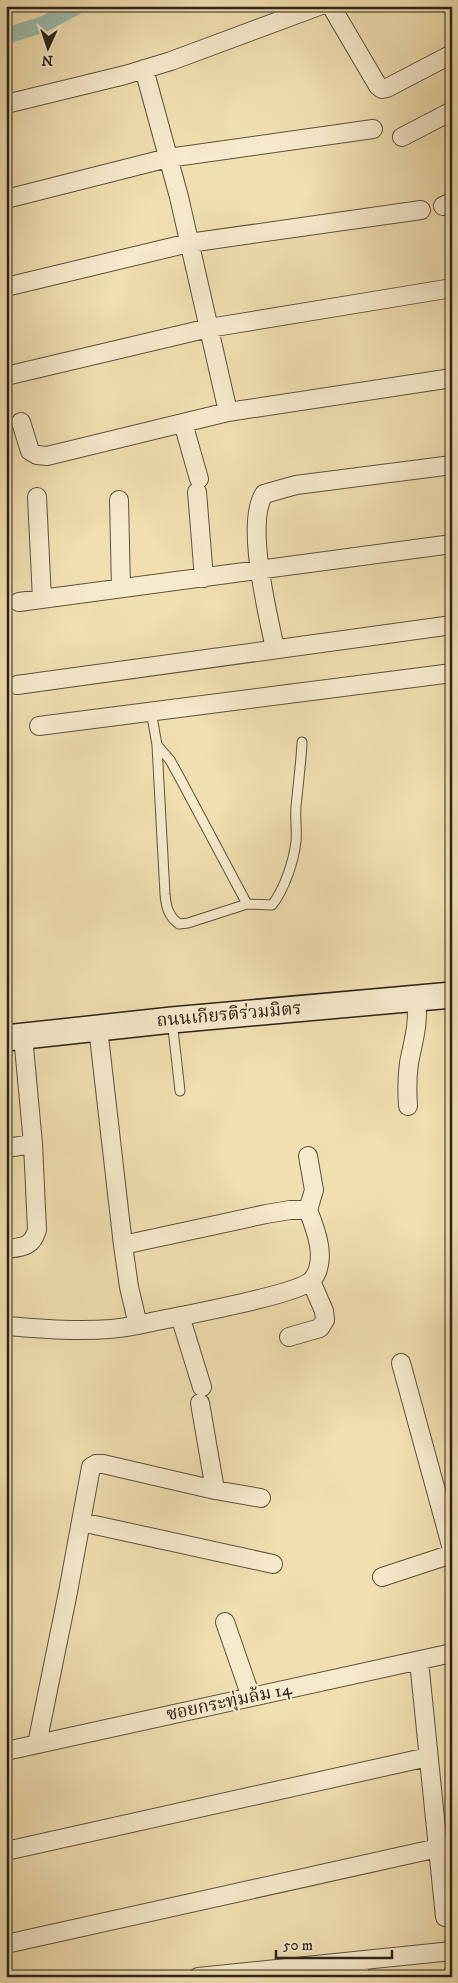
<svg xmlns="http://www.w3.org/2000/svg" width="458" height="1983" font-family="'IM FELL DW Pica','Noto Serif Thai',serif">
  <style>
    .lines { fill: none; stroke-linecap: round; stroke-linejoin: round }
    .canal { stroke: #9bbdac; stroke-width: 16 }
    .lane-casing { stroke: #5d5240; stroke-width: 11 }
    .street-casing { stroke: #5d5240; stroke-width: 20 }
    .secondary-casing { stroke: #2c231a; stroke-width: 28 }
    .lane { stroke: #f6eacc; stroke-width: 9 }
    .street { stroke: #f6eacc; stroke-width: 18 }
    .secondary { stroke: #f6eacc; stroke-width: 25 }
    .labels { text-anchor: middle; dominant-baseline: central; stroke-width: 4.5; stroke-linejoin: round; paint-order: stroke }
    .street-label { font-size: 18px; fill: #2c231a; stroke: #f6eacc }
  </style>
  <rect width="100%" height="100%" fill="#f1dfb0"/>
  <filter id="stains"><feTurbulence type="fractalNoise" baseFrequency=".004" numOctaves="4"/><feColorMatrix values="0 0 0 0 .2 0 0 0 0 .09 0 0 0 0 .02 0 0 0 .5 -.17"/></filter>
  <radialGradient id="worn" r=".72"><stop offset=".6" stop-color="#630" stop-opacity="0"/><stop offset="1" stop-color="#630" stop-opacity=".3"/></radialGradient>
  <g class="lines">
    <path class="canal" d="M6,36L44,24L78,6"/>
    <defs>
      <path id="lane" d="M151,711L157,745L170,760L181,780L247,904L272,905C284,890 294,861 296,841C297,830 295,818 296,807C298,785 301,764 302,742
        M157,746L165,894C166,906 168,916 179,924L188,923L247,904
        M172,1020L180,1091"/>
      <path id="street" d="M331,6L378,86L382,89L387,88L452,54
        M6,104L125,75L171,61L319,6
        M402,137L452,111
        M6,199L168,158L373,129
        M443,206L452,202
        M6,287L189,243L421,210
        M6,376L209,328L452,288
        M228,412L452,378
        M21,422L30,451L37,455L47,456L228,412L179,197L144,69
        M183,423L199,479
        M197,492L204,578
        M37,497L42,599
        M119,500L121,588
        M19,602L452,544
        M275,649C268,614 245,524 264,494L296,485L452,465
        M17,685L452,625
        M39,726L452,673
        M408,1106C407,1091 407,1077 409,1063C414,1037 419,1025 416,998
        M6,1148L33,1144
        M308,1156L314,1190L308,1210
        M123,1245L266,1214L290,1210H308C316,1230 328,1261 312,1280C297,1296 167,1318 138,1325
        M6,1249C23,1247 32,1247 37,1230L33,1144L23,1036
        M180,1316L202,1387
        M6,1326C50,1329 95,1334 138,1325L129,1287L123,1245L98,1028
        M289,1337L320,1328L325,1320L324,1311L311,1281
        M401,1363L452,1549
        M200,1403L215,1490
        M81,1522L273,1564
        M382,1577L452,1554
        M225,1622L251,1697
        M419,1661L445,1917
        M37,1744L68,1592L91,1467L96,1464H103L215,1490L261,1498
        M6,1751L452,1653
        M6,1851L428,1757
        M6,1944L438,1848
        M358,1961L360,1977
        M198,1977L452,1951"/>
      <path id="secondary" d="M6,1038L172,1020L452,995"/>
    </defs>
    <use href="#lane" class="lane-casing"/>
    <use href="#street" class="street-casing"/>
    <use href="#secondary" class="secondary-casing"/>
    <use href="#lane" class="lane"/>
    <use href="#street" class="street"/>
    <use href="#secondary" class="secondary"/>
  </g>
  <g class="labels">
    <g class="street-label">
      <text transform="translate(229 1015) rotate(-5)">ถนนเกียรติร่วมมิตร</text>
      <text transform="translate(229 1702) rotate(-12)">ซอยกระทุ่มล้ม 14</text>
    </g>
  </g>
  <rect width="458" height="1983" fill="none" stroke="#f1dfb0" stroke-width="25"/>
  <rect x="8" y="8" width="443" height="1968" fill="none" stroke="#2c231a" stroke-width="2.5"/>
  <rect x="12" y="12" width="433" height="1958" fill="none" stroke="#2c231a"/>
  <g transform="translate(48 48) rotate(183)" stroke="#f6eacc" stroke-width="4" paint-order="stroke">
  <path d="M0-4L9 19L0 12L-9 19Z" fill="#2c231a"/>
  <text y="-8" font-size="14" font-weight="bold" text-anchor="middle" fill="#2c231a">N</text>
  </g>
  <path d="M276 1950v8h116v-8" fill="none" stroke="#2c231a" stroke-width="2.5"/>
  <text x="283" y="1950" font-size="15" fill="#2c231a" stroke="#f6eacc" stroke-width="4" paint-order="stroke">50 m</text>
  <rect width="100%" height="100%" filter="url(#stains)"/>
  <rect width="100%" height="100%" fill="url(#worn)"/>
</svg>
